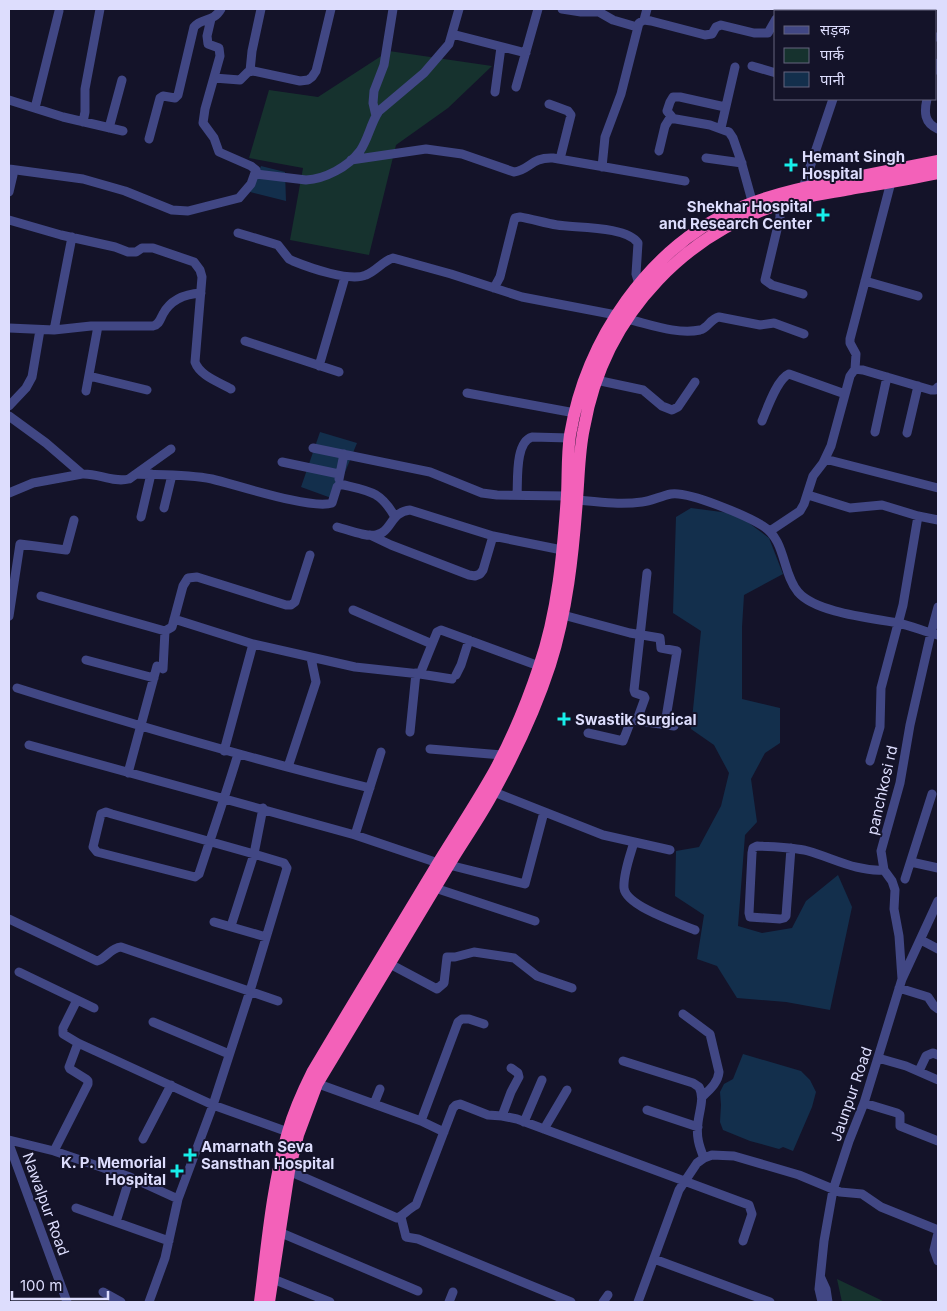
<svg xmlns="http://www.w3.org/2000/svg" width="947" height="1311" font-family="Inter,'Noto Sans Devanagari',sans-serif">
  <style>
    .green { fill: #16322e }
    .water { fill: #132f4c }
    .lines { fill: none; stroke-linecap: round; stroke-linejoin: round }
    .minor { stroke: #414784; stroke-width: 9 }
    .highway { stroke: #f361b9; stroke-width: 12 }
    .poi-dot { fill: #17eeea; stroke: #141329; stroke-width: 2 }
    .labels { text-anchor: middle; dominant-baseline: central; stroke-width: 4; stroke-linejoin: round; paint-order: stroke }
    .poi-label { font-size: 15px; font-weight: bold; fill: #ddddfd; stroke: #141329; text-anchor: start }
    .street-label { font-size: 15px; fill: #ddddfd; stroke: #141329 }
  </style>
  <rect width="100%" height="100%" fill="#141329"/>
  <path class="green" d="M389,51L492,66L448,108L396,145L369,255L290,240L303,168L249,158L269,90L318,97Z
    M837,1279L885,1302H842Z"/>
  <path class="water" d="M261,166L285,172L286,201L250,192Z
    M320,432L357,443L334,499L301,487Z
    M691,508L737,514L769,538L783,574L744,595L742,627V699L780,708V743L765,753L751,779L757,822L745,835L738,926L762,933L792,928L806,901L838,875L852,907L830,1010L786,1002L737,998L717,966L697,959L704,915L675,896L676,851L699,847L721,806L729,773L714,745L691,729L701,631L673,613L676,517Z
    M743,1054L801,1071L810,1080L816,1092L812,1107L793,1151L783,1147L779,1149L750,1141L723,1130L720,1122L721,1105L720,1092L724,1084L733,1079Z"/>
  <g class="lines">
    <path class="minor" d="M562,9L581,12H599L613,20L637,27
      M867,9L873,11
      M779,11L780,9
      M821,11L822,9
      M925,11L926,9
      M644,20L647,9
      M452,34L526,53
      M936,37H938
      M752,66L776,73
      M936,70L938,63
      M250,71L252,51L261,9
      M214,78L240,80L248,72L253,71L300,81L308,80L312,77L316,71L320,55L331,9
      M516,87L538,9
      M495,92L501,47
      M927,99C924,112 924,123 938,129
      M9,100L63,117L123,131
      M549,104L568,111L571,115L560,159
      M35,108L59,11
      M376,116L373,103L374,91L384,65L393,9
      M672,117L667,111L670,102L673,97H680L725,107
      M83,122L85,112V89L100,9
      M109,128L122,80
      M721,128L735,67
      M149,139L160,98L163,96L175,98L178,95L194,27C202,17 213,23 221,9
      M659,151L665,126L670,118L710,125L729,132L733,138L741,161L754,208
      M706,158L742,163
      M351,160L426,149L462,154L514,172C530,170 531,157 553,158L685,181
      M602,167L605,137L621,94L639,23L644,20L651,21L705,35L712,34L716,27L721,25L754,33H768L776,19
      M9,169L83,179L125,191L172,210L188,211L239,198L251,184L256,170L251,166L219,152L214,138L203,123L205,109L220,56L219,48L208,44L207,36L211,19
      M9,169L13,175L9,192
      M256,174L306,180C325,179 348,167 360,151C367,141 370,127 376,116L379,111L424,73L449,44L459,9
      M803,188L833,99
      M780,204V217L765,280L772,285L803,294
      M9,220L61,235L115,247L128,252H136L142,248H153L194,262L200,270L202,277L195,362C200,376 219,382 231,389
      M238,233L278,245L289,259L293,261C310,268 350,282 366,275C376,271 383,261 393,258L451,274L522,297L616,315
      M865,281L918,296
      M494,288L500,277L514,221L515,218L520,217C532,219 545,223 557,225C576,228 627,226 638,243L636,274L639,284
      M627,319C649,324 677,335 700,330C708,328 710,319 719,317L760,325L774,323L804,334
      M9,328L54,330L91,326H153C160,324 160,319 163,314C171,299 185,294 201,293
      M54,330L72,237
      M245,341L339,372
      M319,366L345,277
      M855,369L856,354L850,343V339L891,182
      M89,376L147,390
      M596,380L643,390L662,406L672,410L678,407L695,382
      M86,391L98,326
      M467,393L575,413
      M9,406L26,388L32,377L40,330
      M9,416L46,443L82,474
      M762,421C767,409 777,379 789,374L845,394
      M875,432L887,377
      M907,433L918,386
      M313,448L430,472L482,493L497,495L567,496
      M825,459L938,488
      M282,462L339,474
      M136,474C161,475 187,474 212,479C237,485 312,510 332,503L337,487L339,485H344C370,491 381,492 395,517
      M339,479L344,454
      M9,493L33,483L82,474C98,473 113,483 129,479L171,449
      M517,495C518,480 515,442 532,437L570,438
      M808,495L850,508L882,505L918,516L938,520
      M577,500C598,502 620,505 642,502C651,501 661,496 671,494C689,491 747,516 763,526C786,540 782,573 798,592C816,613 872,618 898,623C912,626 925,632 938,635
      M164,508L172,475
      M141,517L151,474
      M337,527C349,530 365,537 376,535C392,532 390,512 410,510L493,536L562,550
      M770,531L800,511L804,504L813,476L823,463L831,446L850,376L855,369L863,370L931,390H935L938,387
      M370,535L391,545L469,575L475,576L480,574L483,570L493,536
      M41,596L165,631L172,627L183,586L188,578L197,577L286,605H291L295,602L310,555
      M353,610L432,644
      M563,615L630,633L660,638L661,648L677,651L665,724
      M9,616L20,544L66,550L74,520
      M174,619L253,644
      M86,660L154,678
      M163,669L165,631
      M420,674L437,632L441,630L539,666
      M456,675L461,665L469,640
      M17,688C134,725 251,759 370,788
      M637,720L645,698L644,696L635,693L634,690L647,573
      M410,732L416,673
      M588,733L623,741L630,723L633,720L674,726
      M29,745L355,835L438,863
      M430,749L502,755
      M224,751L253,644L355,667L420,674L452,679
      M870,761L880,727L881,688L903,605L918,516
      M288,767L316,682L311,658
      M128,773L157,666
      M494,792L603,835L670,850
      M355,835L381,752
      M634,842C630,856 623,874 624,888C626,906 678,923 695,930
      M791,848L786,916L784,918L780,919L750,917L749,913L752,853L753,848L757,846C774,847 792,847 808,851C833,858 857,872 884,870
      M911,862L938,868
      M449,865L525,884L544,812
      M905,879L932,794
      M435,888L535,921
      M9,919L97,961C107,958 110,948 121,947L278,1001
      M214,922L266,937
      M231,926L254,854L263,808
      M921,940L938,949
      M390,964L437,989L444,983L447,957H455L474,952L514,958L537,976L572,988
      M19,972L94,1008
      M902,979L899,936L894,909L895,890L892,881L884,870L881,851L900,783L910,725L931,633L938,607
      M899,988L928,997L934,1006L938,1009
      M77,1000L63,1028V1034L78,1043L213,1105L288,1132
      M683,1014L710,1034L719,1072C718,1083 709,1090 702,1097
      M153,1022L229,1054
      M878,1058L906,1066L938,1080
      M623,1061L693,1083L699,1087C705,1098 699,1111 698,1123C696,1136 699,1146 704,1158
      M919,1071L926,1056L933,1053L938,1055
      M313,1082L421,1121L444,1132
      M864,1103L897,1113L900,1115V1126L938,1141
      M374,1104L380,1089
      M647,1110L698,1127
      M502,1116L511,1092L519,1077L518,1073L511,1068
      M421,1121L458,1022L462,1019H469L484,1024
      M524,1122L542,1080
      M544,1129L567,1090
      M143,1139L171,1085
      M9,1140L54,1151L88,1084V1081L86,1079L70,1069L69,1067L78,1043
      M9,1144L67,1302
      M54,1151L130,1177L178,1199L213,1105L250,991L287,868L284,863L254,854L112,814L106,812L101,814L93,847L97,852L195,877L199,874C212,834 226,794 238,754
      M289,1171L397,1218C403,1216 408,1209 416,1205L453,1108L456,1105L460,1104L488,1115L502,1116L517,1119L749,1205L752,1214L743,1241
      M76,1208L169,1241
      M401,1217L406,1237L418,1239L571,1302
      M116,1222L130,1177
      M279,1232L418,1291
      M938,1233L934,1250L938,1261
      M654,1259L770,1302
      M821,1278L826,1289L828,1302
      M273,1279L330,1302
      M103,1292L121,1302
      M149,1302L165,1258L178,1199
      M449,1302L453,1292
      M603,1302L608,1295
      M638,1302L679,1190L697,1163L704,1158L712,1155L734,1156L799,1175L840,1192L862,1194L881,1207L938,1230
      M822,1302L819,1289L824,1241L833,1190L849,1141L864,1103L902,979L938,901"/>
    <path class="highway" d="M260,1302C267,1247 272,1185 288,1132C294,1111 303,1091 313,1071C354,1002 396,933 437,865C456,834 476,804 494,772C512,739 527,703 539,667C558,612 563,553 567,495C568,476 567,455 570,435C586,340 649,246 739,208C769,195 801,188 832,182C867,175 903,168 938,161
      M269,1302L289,1171L298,1135L317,1084C361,1012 404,940 447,868C462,842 480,818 494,791C516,751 536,708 550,665C567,611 573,555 577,499C579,475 579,451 584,428C604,313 689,225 802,198C818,194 834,192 850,189C879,184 909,179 938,173"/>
  </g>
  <g class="poi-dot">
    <path d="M788.5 157.5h5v5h5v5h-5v5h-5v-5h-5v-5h5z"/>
    <path d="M820.5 207.5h5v5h5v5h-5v5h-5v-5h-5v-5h5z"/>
    <path d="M561.5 711.5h5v5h5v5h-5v5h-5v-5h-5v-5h5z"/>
    <path d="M187.5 1147.5h5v5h5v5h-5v5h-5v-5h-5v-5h5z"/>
    <path d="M174.5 1163.5h5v5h5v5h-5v5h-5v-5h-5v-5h5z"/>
  </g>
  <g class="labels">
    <g class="poi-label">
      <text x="802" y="156">Hemant Singh<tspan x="802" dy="17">Hospital</tspan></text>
      <text x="812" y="206" text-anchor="end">Shekhar Hospital<tspan x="812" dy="17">and Research Center</tspan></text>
      <text x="575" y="719">Swastik Surgical</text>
      <text x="201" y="1146">Amarnath Seva<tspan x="201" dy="17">Sansthan Hospital</tspan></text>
      <text x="166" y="1162" text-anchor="end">K. P. Memorial<tspan x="166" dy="17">Hospital</tspan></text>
    </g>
    <g class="street-label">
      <text transform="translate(882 790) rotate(-77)">panchkosi rd</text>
      <text transform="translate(851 1094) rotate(-71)">Jaunpur Road</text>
      <text transform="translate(46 1204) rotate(70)">Nawalpur Road</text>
    </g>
  </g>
  <rect width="947" height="1311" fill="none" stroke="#ddddfd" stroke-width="20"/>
  <rect x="774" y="10" width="162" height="90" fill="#141329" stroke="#64647e"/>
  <rect x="784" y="26" width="25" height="8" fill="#414784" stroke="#64647e"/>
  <text x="820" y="35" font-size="15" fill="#ddddfd">सड़क</text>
  <rect x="784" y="48" width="25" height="15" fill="#16322e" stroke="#64647e"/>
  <text x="820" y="60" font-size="15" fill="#ddddfd">पार्क</text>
  <rect x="784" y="72" width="25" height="15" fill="#132f4c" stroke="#64647e"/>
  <text x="820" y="85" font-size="15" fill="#ddddfd">पानी</text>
  <path d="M12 1291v8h96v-8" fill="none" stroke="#ddddfd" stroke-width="2.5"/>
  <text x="20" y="1291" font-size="15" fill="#ddddfd" stroke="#141329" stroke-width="4" paint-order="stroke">100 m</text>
</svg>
